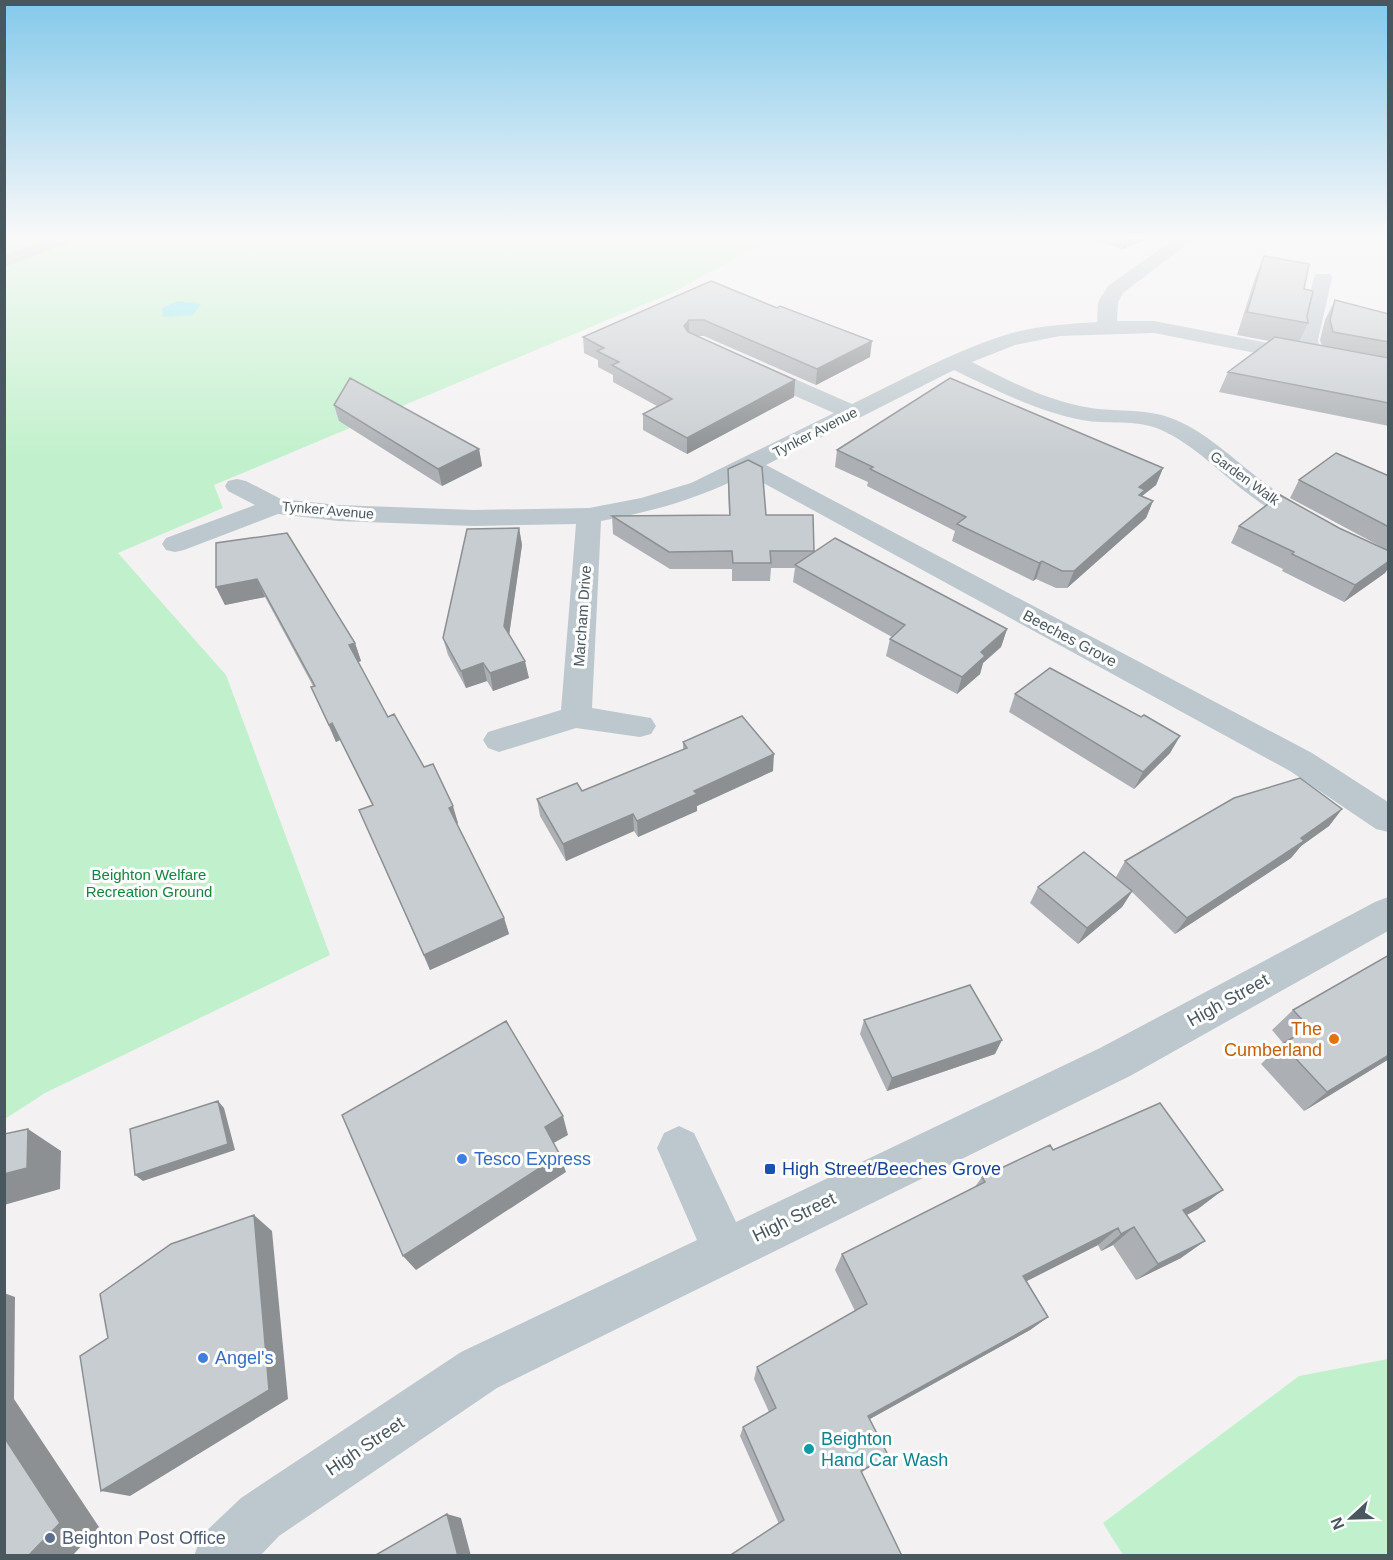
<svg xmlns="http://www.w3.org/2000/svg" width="1393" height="1560" font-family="Helvetica,sans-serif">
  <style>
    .green { fill: #c1f1cc }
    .water { fill: #8de8ee }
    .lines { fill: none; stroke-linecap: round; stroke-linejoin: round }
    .minor { fill: #bdc8ce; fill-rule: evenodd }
    .wall { fill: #acb0b4 }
    .shaded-wall { fill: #8c9092 }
    .building { fill: #c8cdd1; stroke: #8c9092; stroke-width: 1.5 }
    .food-dot { fill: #e8710a; stroke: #fff; stroke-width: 2 }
    .shop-dot { fill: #3f7fe0; stroke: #fff; stroke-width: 2 }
    .transit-dot { fill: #1a4fb4; stroke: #fff; stroke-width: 2 }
    .culture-dot { fill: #0f9aa8; stroke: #fff; stroke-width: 2 }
    .service-dot { fill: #5c6f8a; stroke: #fff; stroke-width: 2 }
    .labels { text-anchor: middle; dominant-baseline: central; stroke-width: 6; stroke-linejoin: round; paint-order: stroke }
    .far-street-label { font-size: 14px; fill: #49585f; stroke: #fff }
    .street-label { font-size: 15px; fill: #49585f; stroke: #fff }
    .park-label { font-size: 15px; fill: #16843d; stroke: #fff }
    .near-street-label { font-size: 18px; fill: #49585f; stroke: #fff }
    .near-food-label { font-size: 18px; fill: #c56008; stroke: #fff; text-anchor: end }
    .near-shop-label { font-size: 18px; fill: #366cbe; stroke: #fff; text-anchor: start }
    .near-transit-label { font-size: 18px; fill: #164399; stroke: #fff; text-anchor: start }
    .near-culture-label { font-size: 18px; fill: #0d838f; stroke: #fff; text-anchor: start }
    .near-service-label { font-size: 18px; fill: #4e5e75; stroke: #fff; text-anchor: start }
  </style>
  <rect width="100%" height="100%" fill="#f4f1f2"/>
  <path class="green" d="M15,239H770L674,292L214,485L223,508L118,553L226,675L330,955L45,1093L5,1119V243Z
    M1388,1359V1555H1123L1103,1523L1299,1376Z"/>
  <path class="water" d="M178,301L201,304L193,315L163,317L162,308Z"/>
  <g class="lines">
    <path class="minor" d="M48,239H72L69,243L4,267V255Z
      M1174,239H1194L1123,293L1118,302L1117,321H1154L1300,349L1298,340L1314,278L1316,274H1330L1332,278L1318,340L1321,354L1388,367V379L1154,333L1060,336L1015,345L972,362C1009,381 1049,402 1091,408C1119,412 1149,408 1176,420C1211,435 1238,464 1269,486C1306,513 1348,532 1388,553V571L1379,569C1336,546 1290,525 1251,496C1221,474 1194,444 1159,429C1135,419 1107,425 1082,420C1037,411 995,390 954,370L766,465L1312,753L1388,802V832L1376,829L1290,771L747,474C698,499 655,511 601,521L592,708L651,718L656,726L651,734L640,737L576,728L499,752L488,748L483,740L488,732L561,710L576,524L474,526L338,521L278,514L184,550L175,552L166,550L162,544L166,538L255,505L228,491L225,486L228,481L237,479L246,481L281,499L338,505L474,510L589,508L641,498L691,483L834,413L745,374L742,369L745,364L753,363L761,364L852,404C901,380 950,353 1002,336C1032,326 1066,324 1097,322L1098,302L1108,286Z
      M1388,897V931L1130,1076L497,1388L279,1536L260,1556H194L201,1536L241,1498L461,1352L697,1240L657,1148L664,1133L679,1126L694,1133L736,1222L1100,1048L1375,902Z"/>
  </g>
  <path class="wall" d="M1095,239H1148L1122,249Z
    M1264,256L1304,289L1308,323L1299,342L1322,346L1320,340L1325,320L1335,300L1389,314V426L1219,392L1228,372L1269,341L1237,335L1255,278Z
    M711,281L870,357L816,385L704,336H696L795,380L794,397L687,454L643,430V414L657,406L613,382V375L598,367V360L584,353L583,337Z
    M334,405L479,449L482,466L442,486L339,421Z
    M837,450L1163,468L1156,485L1142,496L1153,501L1146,518L1067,588H1056L1036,579L1033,581L952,541L955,531L867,486L868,482L835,467Z
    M728,469L766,515H813V552L1007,629L1001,647L983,663L980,674L957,694L886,656L890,639L892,637L793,582L795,568H771L770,581H732V569H670L613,534L612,516L729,515L728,486Z
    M1389,476V551L1290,498L1299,480Z
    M1239,526L1339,528L1389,551V567L1385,573L1344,602L1282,571L1283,569L1231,543Z
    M519,528L522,545L509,634L529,678L493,691L487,681L466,688L448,655L443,638Z
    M216,543L355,643L361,661L358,662L388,717L424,767L458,823L457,824L504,918L509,934L430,970L359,810L372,805L340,740L336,742L311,687L313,686L265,597L225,605L216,587Z
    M1015,694L1141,717L1180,736L1170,753L1134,789L1009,712Z
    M683,742L773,771L697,806V811L638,837L634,831L566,861L540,816L537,799L582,791L683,749Z
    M1342,809L1329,826L1301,846L1291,858L1175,934L1132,892L1122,907L1078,944L1030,903L1038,887L1124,885L1116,877L1125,861Z
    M1389,955V1059L1304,1111L1261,1064L1283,1043L1272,1030L1293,1010Z
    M864,1020L995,1054L887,1091L860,1034Z
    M1053,1150L1198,1209L1187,1215L1181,1258L1136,1280L1113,1245L1101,1251L1098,1245L1027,1281L1048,1317L1030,1330L870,1419L888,1455L779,1524L740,1436L743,1427L769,1412L754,1379L757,1367L855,1311L835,1270L842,1254L974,1188L982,1177Z"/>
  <path class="shaded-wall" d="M1126,239H1148L1122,249Z
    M689,320V336L684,326Z
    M872,341L870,357L816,385L817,369Z
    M795,380L794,397L687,454V438Z
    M479,449L482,466L442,486L438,469Z
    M1163,468L1156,485L1142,496L1138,507L1139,487Z
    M1153,501L1146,518L1067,588L1074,571Z
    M519,528L522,545L508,643L504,626Z
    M1042,561L1036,579L1033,581L1039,563Z
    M1389,561V567L1385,573L1344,602L1355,585Z
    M257,579L265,597L225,605L216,587Z
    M1007,629L1001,647L983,663L980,674L957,694L962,677L981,652Z
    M355,643L361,661L356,663L349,645Z
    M525,661L529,678L493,691L490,673Z
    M483,663L487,681L466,688L461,671Z
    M332,723L340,740L336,742L329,725Z
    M1180,736L1170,753L1134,789L1143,772Z
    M774,754L773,771L697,806V811L638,837L637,821L694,791Z
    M453,806L458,823L454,825L449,808Z
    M1342,809L1329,826L1301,846L1291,858L1175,934L1187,918Z
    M633,814L634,831L566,861L563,844Z
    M1132,891L1122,907L1078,944L1087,928Z
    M504,918L509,934L430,970L424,955Z
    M1002,1040L995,1054L887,1091L892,1078Z
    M1389,1055V1059L1304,1111L1327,1092Z
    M218,1101L224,1108L235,1150L143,1181L135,1175Z
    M563,1116L568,1135L550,1145L545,1127Z
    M28,1129L61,1151L60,1189L4,1205V1174Z
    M560,1155L566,1172L416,1270L403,1256Z
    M1223,1190L1198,1209L1161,1228L1183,1210Z
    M254,1215L272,1231L288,1399L130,1496L101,1491Z
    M1134,1227L1113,1245L1101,1251L1121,1234Z
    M1118,1228L1098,1245L1007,1291L1023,1276Z
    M1205,1241L1181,1258L1136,1280L1158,1264Z
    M4,1293L15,1297L14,1399L99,1527L72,1556H28L4,1437Z
    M1048,1317L1030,1330L859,1425L868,1416Z
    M888,1455L878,1462L852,1478L861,1471Z
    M447,1514L461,1518L471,1556H458Z"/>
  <path class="building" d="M1264,256L1309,264L1304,289L1313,291L1307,316L1308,323L1247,312Z
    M711,281L777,308L780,306L872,341L817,369L704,320H689L684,326L688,332L795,380L687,438L643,414L672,399L612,365L619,362L597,351L604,348L583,337Z
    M1335,300L1389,314V342L1333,332L1330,320Z
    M1275,337L1389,358V403L1228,372Z
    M350,378L479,449L438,469L334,405Z
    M950,378L1163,468L1139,487L1145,490L1139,495L1153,501L1074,571H1062L1042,561L1039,563L957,524L966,517L870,469L873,467L837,450Z
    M1336,453L1389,476V527L1299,480Z
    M748,460L762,467L766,515H813L814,551H770L771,563H733L732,551L669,552L612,516L730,515L728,469Z
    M1280,495L1339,528L1389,551V561L1355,585L1292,554L1294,552L1239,526Z
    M519,528L504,626L525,661L490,673L483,663L461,671L443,638L467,529Z
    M287,533L355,643L349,645L388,717L394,714L424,767L433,764L453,806L449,808L504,918L424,955L359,810L373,805L332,723L329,725L311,687L315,686L257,579L216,587V543Z
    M835,538L1007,629L981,652L985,656L962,677L890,639L905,625L795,565Z
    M1050,668L1141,717L1144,715L1180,736L1143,772L1015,694Z
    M742,716L774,754L694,791L697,794L637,821L633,814L563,844L537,799L577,783L582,791L687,748L683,742Z
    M1300,778L1342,809L1301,838L1304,841L1187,918L1125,861L1234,798Z
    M1084,852L1132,891L1087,928L1038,887Z
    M1389,955V1055L1327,1092L1282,1044L1310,1028L1293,1010Z
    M970,985L1002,1040L892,1078L864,1020Z
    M506,1021L563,1116L545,1127L560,1155L403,1256L342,1115Z
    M218,1101L228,1144L135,1175L130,1129Z
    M1160,1103L1223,1190L1183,1210L1205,1241L1158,1264L1134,1227L1121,1234L1118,1228L1023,1276L1048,1317L868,1416L888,1455L861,1471L902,1556H729L784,1520L743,1427L776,1408L757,1367L867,1304L842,1254L985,1182L982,1177L1050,1145L1053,1150Z
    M28,1129L27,1168L4,1174V1134Z
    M254,1215L269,1390L101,1491L80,1356L108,1338L100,1294L171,1244Z
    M4,1437L60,1523L28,1556H4Z
    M447,1514L458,1556H374Z"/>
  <linearGradient id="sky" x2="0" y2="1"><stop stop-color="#83c9ea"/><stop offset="0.52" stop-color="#faf9f9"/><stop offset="1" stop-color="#faf9f9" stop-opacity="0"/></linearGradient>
  <rect width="1393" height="457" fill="url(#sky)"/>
  <circle class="food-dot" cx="1334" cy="1039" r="6"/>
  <g class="shop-dot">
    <circle cx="462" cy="1159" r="6"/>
    <circle cx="203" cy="1358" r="6"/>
  </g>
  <rect class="transit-dot" x="764" y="1163" width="12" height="12" rx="3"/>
  <circle class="culture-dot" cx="809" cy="1449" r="6"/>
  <circle class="service-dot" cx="50" cy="1538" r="6"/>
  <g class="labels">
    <g class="far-street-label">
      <text transform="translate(815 432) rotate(-27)">Tynker Avenue</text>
      <text transform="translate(1245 478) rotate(36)">Garden Walk</text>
      <text transform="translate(328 510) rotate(5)">Tynker Avenue</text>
    </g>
    <g class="street-label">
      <text transform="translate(582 616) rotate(-86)">Marcham Drive</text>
      <text transform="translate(1070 638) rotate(28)">Beeches Grove</text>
    </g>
    <g class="park-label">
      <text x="149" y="874">Beighton Welfare<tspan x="149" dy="17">Recreation Ground</tspan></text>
    </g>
    <g class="near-street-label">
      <text transform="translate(1228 1000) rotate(-29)">High Street</text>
      <text transform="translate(794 1217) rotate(-26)">High Street</text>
      <text transform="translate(365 1446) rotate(-34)">High Street</text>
    </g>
    <g class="near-food-label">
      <text x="1322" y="1029">The<tspan x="1322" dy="21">Cumberland</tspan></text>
    </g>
    <g class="near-shop-label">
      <text x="474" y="1159">Tesco Express</text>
      <text x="215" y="1358">Angel's</text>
    </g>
    <g class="near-transit-label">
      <text x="782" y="1169">High Street/Beeches Grove</text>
    </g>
    <g class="near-culture-label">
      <text x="821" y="1439">Beighton<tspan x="821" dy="21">Hand Car Wash</tspan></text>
    </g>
    <g class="near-service-label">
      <text x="62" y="1538">Beighton Post Office</text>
    </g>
  </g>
  <rect width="1393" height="1560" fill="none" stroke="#49585f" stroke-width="12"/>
  <g transform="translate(1351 1518) rotate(248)" stroke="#ffffff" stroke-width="4.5" paint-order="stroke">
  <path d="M0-4.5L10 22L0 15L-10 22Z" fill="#49585f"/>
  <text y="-9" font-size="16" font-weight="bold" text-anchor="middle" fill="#49585f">N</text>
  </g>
</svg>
